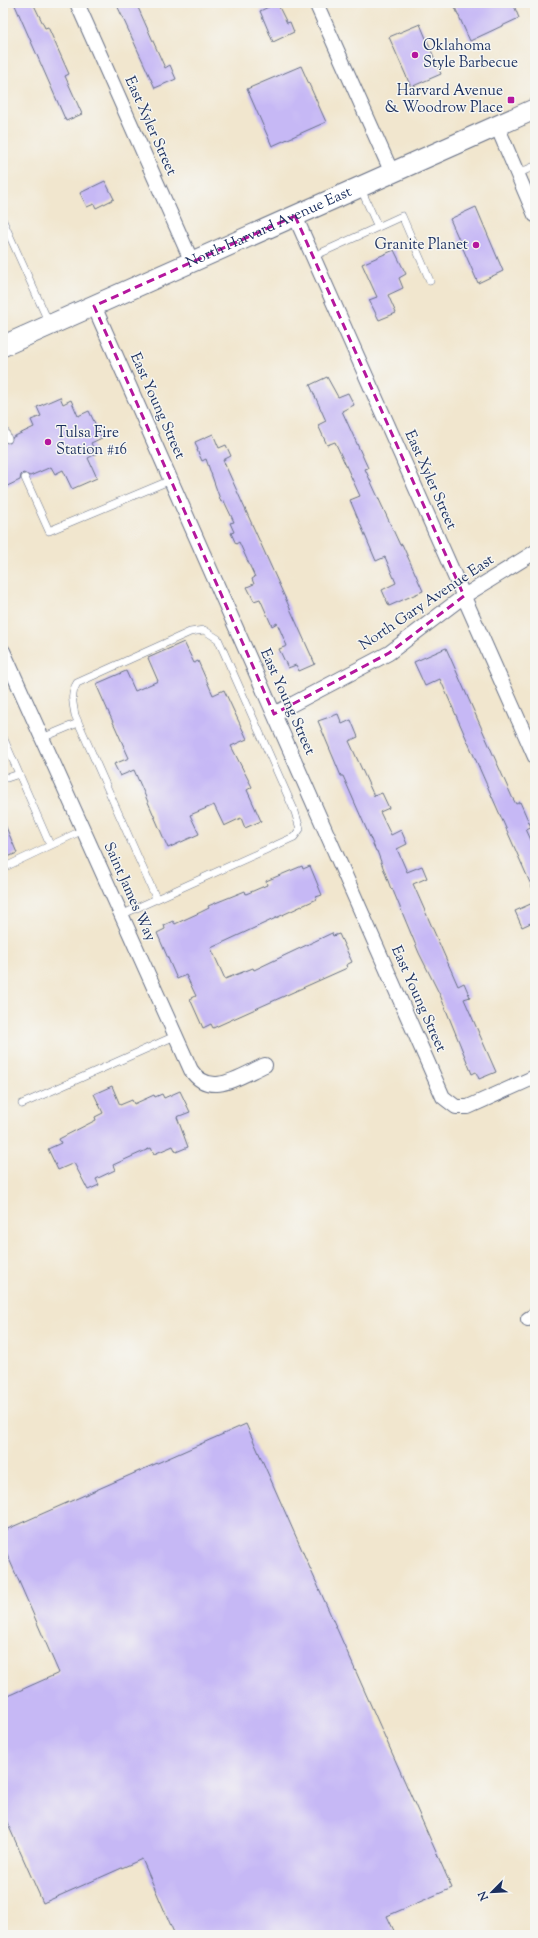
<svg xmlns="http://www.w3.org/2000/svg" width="538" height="1938" font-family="'Sorts Mill Goudy',serif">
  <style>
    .building { fill: #c6b8f5 }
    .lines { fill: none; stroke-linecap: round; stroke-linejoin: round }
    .service-casing { stroke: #666f85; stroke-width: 8 }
    .minor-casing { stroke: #666f85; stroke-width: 16 }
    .secondary-casing { stroke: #666f85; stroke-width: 22 }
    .service { stroke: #fff; stroke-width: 7 }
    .minor { stroke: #fff; stroke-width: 14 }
    .secondary { stroke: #fff; stroke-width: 20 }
    .marked { fill: none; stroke: #b5179e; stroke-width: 3; stroke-dasharray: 8 5; stroke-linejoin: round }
    .poi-dot { fill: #b5179e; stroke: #f6f6f2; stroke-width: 1.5 }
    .labels { text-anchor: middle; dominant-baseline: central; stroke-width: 3; stroke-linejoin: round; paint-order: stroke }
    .poi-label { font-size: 15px; fill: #1b2f5e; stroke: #f6f6f2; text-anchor: start }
    .street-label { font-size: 15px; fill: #1b2f5e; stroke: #f6f6f2 }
  </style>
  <rect width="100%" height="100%" fill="#f6f6f2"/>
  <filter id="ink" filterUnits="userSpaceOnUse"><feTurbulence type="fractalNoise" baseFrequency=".025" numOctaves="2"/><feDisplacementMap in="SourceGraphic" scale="8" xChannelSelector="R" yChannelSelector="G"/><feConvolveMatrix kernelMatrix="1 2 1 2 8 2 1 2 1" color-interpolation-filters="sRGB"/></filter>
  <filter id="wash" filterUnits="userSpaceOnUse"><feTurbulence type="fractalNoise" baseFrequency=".012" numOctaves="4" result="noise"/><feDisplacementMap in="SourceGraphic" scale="16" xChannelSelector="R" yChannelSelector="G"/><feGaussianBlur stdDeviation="0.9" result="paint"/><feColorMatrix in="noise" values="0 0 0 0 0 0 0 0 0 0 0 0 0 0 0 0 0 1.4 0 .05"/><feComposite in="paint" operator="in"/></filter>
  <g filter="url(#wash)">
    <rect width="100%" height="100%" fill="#f1e6ce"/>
    <g id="blocks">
      <path class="building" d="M14,3H33L45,28L48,27L69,74L65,76L82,114L66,121Z
        M116,3H136L165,68L170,65L176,79L155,88Z
        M277,3L287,23L290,22L294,32L273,42L260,11Z
        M453,3H513L519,18L470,41Z
        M420,24L441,74L411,87L389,37Z
        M301,66L326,122L272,146L247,89Z
        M105,181L114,199L96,208L94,204L87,207L80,193Z
        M476,207L503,271L478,283L450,219Z
        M394,250L406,274L399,278L403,288L388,295L396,313L379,320L369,300L377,297L362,264Z
        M327,377L338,397L348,393L354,405L342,411L368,468L365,469L400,545L402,544L423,591L389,606L382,590L396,583L385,557L376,561L350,500L360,496L335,442L327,445L318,425L326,421L310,385Z
        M60,397L63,404L71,400L78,416L89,411L102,438L91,443L96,454L88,458L97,478L72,489L63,470L55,474L51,467L30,476L23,473L21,475L20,480L3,488V441L10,443L13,437L34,427L31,420L41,416L37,407Z
        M213,434L219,448L226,445L231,456L223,460L315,664L299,671L296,665L288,668L279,649L287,646L277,623L272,626L260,599L254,601L247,587L254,584L252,579L255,577L239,542L236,544L231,533L234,532L230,523L234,522L224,501L221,502L206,459L202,461L197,450H198L195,442Z
        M184,642L194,663L198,661L213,695L224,690L247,739L231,746L252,787L247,790L261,821L245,828L241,818L224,826L214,805L190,815L199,834L168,848L134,770L120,776L114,764L129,758L96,684L126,671L135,691L158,681L148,658Z
        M446,648L512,797L516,804L520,802L531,827L526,829L535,849V894L440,679L425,686L414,662Z
        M338,714L342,724L351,720L358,737L349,741L374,796L382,793L389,808L380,812L391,835L401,830L407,844L397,849L407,872L422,866L427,878L413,884L414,886L458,986L464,983L470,997L464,999L496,1072L479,1079L476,1072L472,1074L440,995L419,953L392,888L391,889L377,851H376L343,776H341L318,721Z
        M3,820L17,853L3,859Z
        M302,866L303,869L310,866L322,895L316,897L317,899L211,948L225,979L253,968L254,970L332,933L333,936L339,934L352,962L346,965L347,968L233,1019L213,1028L211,1024L203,1028L190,999L196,996L186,975L177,979L157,933L165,929L164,925L173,921L175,924L201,912L209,908L208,906L245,891L246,894L267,885L266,881Z
        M535,902V921L522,927L515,911Z
        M112,1086L120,1105L132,1100L134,1104L154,1095L155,1097L162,1094L164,1098L180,1091L190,1112L177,1117L188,1147L176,1152L173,1146L154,1154L151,1148L113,1165L115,1170L96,1179L99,1185L88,1190L74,1163L58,1170L48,1149L61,1143L59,1139L96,1120L95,1117L103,1113L94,1094Z
        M246,1424L452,1888L387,1916L396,1935H175L142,1859L43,1903L6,1820L3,1821V1698L59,1673L3,1545V1531Z"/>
    </g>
  </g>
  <g filter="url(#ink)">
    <use href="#blocks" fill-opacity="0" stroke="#666f85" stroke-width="1"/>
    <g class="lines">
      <defs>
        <path id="service" d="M517,174L535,166
          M360,187L378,227L402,216L430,281
          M3,221L49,323
          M312,257L378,227
          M3,426L8,439
          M25,478L49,531L171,480
          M3,737L50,845
          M42,738L78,723
          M3,776L7,778L19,774
          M3,868L83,830
          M121,915L294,837L300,829L295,812L218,639L204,630L190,632L77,683C70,694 73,703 75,715L156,898
          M22,1104L175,1036"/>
        <path id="minor" d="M77,3L192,262
          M316,3L392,173
          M497,126L535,215
          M295,216L535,757
          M94,306L443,1097L456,1107H468L535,1077
          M3,651L191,1070C210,1099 240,1076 265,1065
          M274,714L389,653L464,596L535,552
          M528,1319L535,1315"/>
        <g id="secondary">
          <path id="s1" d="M3,346L535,109"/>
        </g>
      </defs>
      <use href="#service" class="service-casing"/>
      <use href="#minor" class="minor-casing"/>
      <use href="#secondary" class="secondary-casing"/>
      <use href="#service" class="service"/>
      <use href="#minor" class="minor"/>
      <use href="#secondary" class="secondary"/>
    </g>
  </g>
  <path class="marked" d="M295,216L464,596L389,653L274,714L94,306Z"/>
  <g class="poi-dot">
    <circle cx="415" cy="55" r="4"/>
    <rect x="507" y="96" width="8" height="8" rx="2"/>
    <circle cx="476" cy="245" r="4"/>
    <circle cx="48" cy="442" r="4"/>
  </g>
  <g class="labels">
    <g class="poi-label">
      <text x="423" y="46">Oklahoma<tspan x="423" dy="17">Style Barbecue</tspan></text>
      <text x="503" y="91" text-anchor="end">Harvard Avenue<tspan x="503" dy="17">&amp; Woodrow Place</tspan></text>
      <text x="468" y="245" text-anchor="end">Granite Planet</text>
      <text x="56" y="433">Tulsa Fire<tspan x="56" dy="17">Station #16</tspan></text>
    </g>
    <g class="street-label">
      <text transform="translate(150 126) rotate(66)">East Xyler Street</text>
      <text stroke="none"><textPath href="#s1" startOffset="291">North Harvard Avenue East</textPath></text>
      <text transform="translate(157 406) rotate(66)">East Young Street</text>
      <text transform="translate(430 480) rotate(66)">East Xyler Street</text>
      <text transform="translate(427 603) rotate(-34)">North Gary Avenue East</text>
      <text transform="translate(287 702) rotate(66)">East Young Street</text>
      <text transform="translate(129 892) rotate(66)">Saint James Way</text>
      <text transform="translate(418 999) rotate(66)">East Young Street</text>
    </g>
  </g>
  <rect width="538" height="1938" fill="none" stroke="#f6f6f2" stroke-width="16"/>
  <g transform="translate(492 1892) rotate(246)" stroke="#f6f6f2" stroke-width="3" paint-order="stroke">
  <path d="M0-3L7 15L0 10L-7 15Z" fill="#1b2f5e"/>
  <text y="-6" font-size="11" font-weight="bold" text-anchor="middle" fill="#1b2f5e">N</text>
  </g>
</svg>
